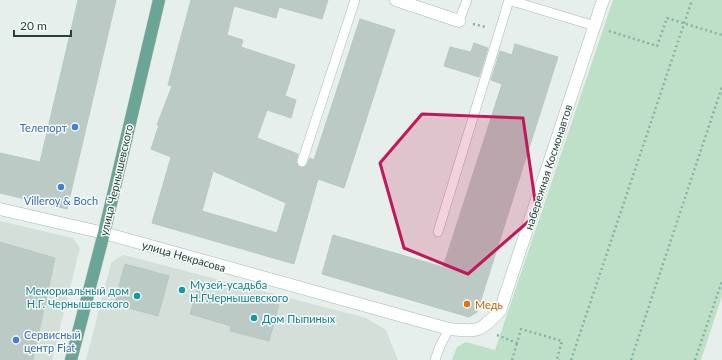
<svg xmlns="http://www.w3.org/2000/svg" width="722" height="360" font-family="Lato,sans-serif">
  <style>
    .built { fill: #d4dfda }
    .green { fill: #bfe0c8 }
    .building { fill: #bbcac4; stroke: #b8c9c2; fill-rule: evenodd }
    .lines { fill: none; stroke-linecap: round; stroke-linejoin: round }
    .lane-casing { stroke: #a8b8b2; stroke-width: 10 }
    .street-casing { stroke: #a8b8b2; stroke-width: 13 }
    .primary-casing { stroke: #c2cac8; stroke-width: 13 }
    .path { stroke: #86b3a5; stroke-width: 2.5; stroke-dasharray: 2 3; stroke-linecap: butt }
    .lane { stroke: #fff; stroke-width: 9 }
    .street { stroke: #fff; stroke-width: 12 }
    .primary { stroke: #6aa596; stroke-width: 12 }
    .marked { fill: #c2185b; fill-opacity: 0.2; stroke: #c2185b; stroke-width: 3; stroke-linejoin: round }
    .shop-dot { fill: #3f7fe0; stroke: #f7fbf9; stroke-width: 1.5 }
    .culture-dot { fill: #0f9aa8; stroke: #f7fbf9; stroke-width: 1.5 }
    .food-dot { fill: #e8710a; stroke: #f7fbf9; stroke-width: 1.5 }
    .labels { text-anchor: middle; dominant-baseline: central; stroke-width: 3; stroke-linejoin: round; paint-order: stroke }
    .shop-label { font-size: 11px; fill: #366cbe; stroke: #f7fbf9; text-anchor: end }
    .street-label { font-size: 11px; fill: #24423a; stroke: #f7fbf9 }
    .culture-label { font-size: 11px; fill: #0d838f; stroke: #f7fbf9; text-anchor: start }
    .food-label { font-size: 11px; fill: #c56008; stroke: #f7fbf9; text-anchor: start }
  </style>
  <rect width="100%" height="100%" fill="#e6efeb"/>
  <path class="built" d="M0,221L73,238L80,248L52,360H0Z
    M124,255L366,318L386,330L398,360H86L111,263L117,258Z"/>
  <path class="green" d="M613,0H722V296L701,360H452L457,347L466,342L495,350Z"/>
  <path class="building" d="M78,0H116L67,209L0,193V153L40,162Z
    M191,0H328L322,19L279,7L276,18L234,6L227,35L243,40L241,47L295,65L285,96L296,100L291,118L267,110L257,138L298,154L296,163L301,168L306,166L310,158L314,160L360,19L395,30L344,188L318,179L294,264L152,223L171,157L151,149L159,125H157L172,86L168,85ZM213,171L286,203L277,233L202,211Z
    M474,43L488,48L479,77L444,66L450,47L471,52Z
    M515,44L558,57L477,312L469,317L322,274L333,235L443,267L502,84L491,80L500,51L512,55Z
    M0,242L55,258L33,360H0Z
    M125,264L169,276L158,316L114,304Z
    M197,290L238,301L240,294L279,305L269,341L230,331L231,326L190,314Z"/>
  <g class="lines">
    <defs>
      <path id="lane" d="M509,0L595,26
        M459,21L467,0
        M302,162L355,0
        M438,232L509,0
        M435,360L440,346L449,329"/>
      <path id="street" d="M396,0L459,21
        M0,209L104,233L449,329C479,332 479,332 500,311L603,0"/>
      <path id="primary" d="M71,360L104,233L159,0"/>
    </defs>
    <use href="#lane" class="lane-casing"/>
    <use href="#street" class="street-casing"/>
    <use href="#primary" class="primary-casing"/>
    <path class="path" d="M473,24L486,27
      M609,31L657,46L667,18L722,35
      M497,335L517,343L521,329L562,341L557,359L560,360
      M512,360L517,343
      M571,360L692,0
      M631,360L722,87
      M695,360L722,281"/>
    <use href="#lane" class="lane"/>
    <use href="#street" class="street"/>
    <use href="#primary" class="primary"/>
  </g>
  <path class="marked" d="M422,114L523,118L537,214L468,274L404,248L380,163Z"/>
  <g class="shop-dot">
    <circle cx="75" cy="127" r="4"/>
    <circle cx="61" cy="187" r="4"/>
    <circle cx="16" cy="340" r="4"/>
  </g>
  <g class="culture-dot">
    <circle cx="182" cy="290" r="4"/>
    <circle cx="137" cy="296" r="4"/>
    <circle cx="254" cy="318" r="4"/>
  </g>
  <circle class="food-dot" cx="467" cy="304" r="4"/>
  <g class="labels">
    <g class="shop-label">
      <text x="67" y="127">Телепорт</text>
      <text x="61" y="200" text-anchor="middle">Villeroy &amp; Boch</text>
      <text x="24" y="334" text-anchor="start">Сервисный<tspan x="24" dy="13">центр Fiat</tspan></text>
    </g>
    <g class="street-label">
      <text transform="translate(548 167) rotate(-72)">набережная Космонавтов</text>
      <text transform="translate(116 180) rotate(-77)">улица Чернышевского</text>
      <text transform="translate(184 256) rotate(16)">улица Некрасова</text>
    </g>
    <g class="culture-label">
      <text x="190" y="284">Музей-усадьба<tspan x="190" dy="13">Н.Г.Чернышевского</tspan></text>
      <text x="129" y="290" text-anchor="end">Мемориальный дом<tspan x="129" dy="13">Н.Г. Чернышевского</tspan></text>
      <text x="262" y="318">Дом Пыпиных</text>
    </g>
    <g class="food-label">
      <text x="475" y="304">Медь</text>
    </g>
  </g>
  <path d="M14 30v6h57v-6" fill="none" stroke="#24423a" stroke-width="2"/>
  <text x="20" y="30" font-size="12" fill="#24423a" stroke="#f7fbf9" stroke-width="3" paint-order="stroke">20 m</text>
</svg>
